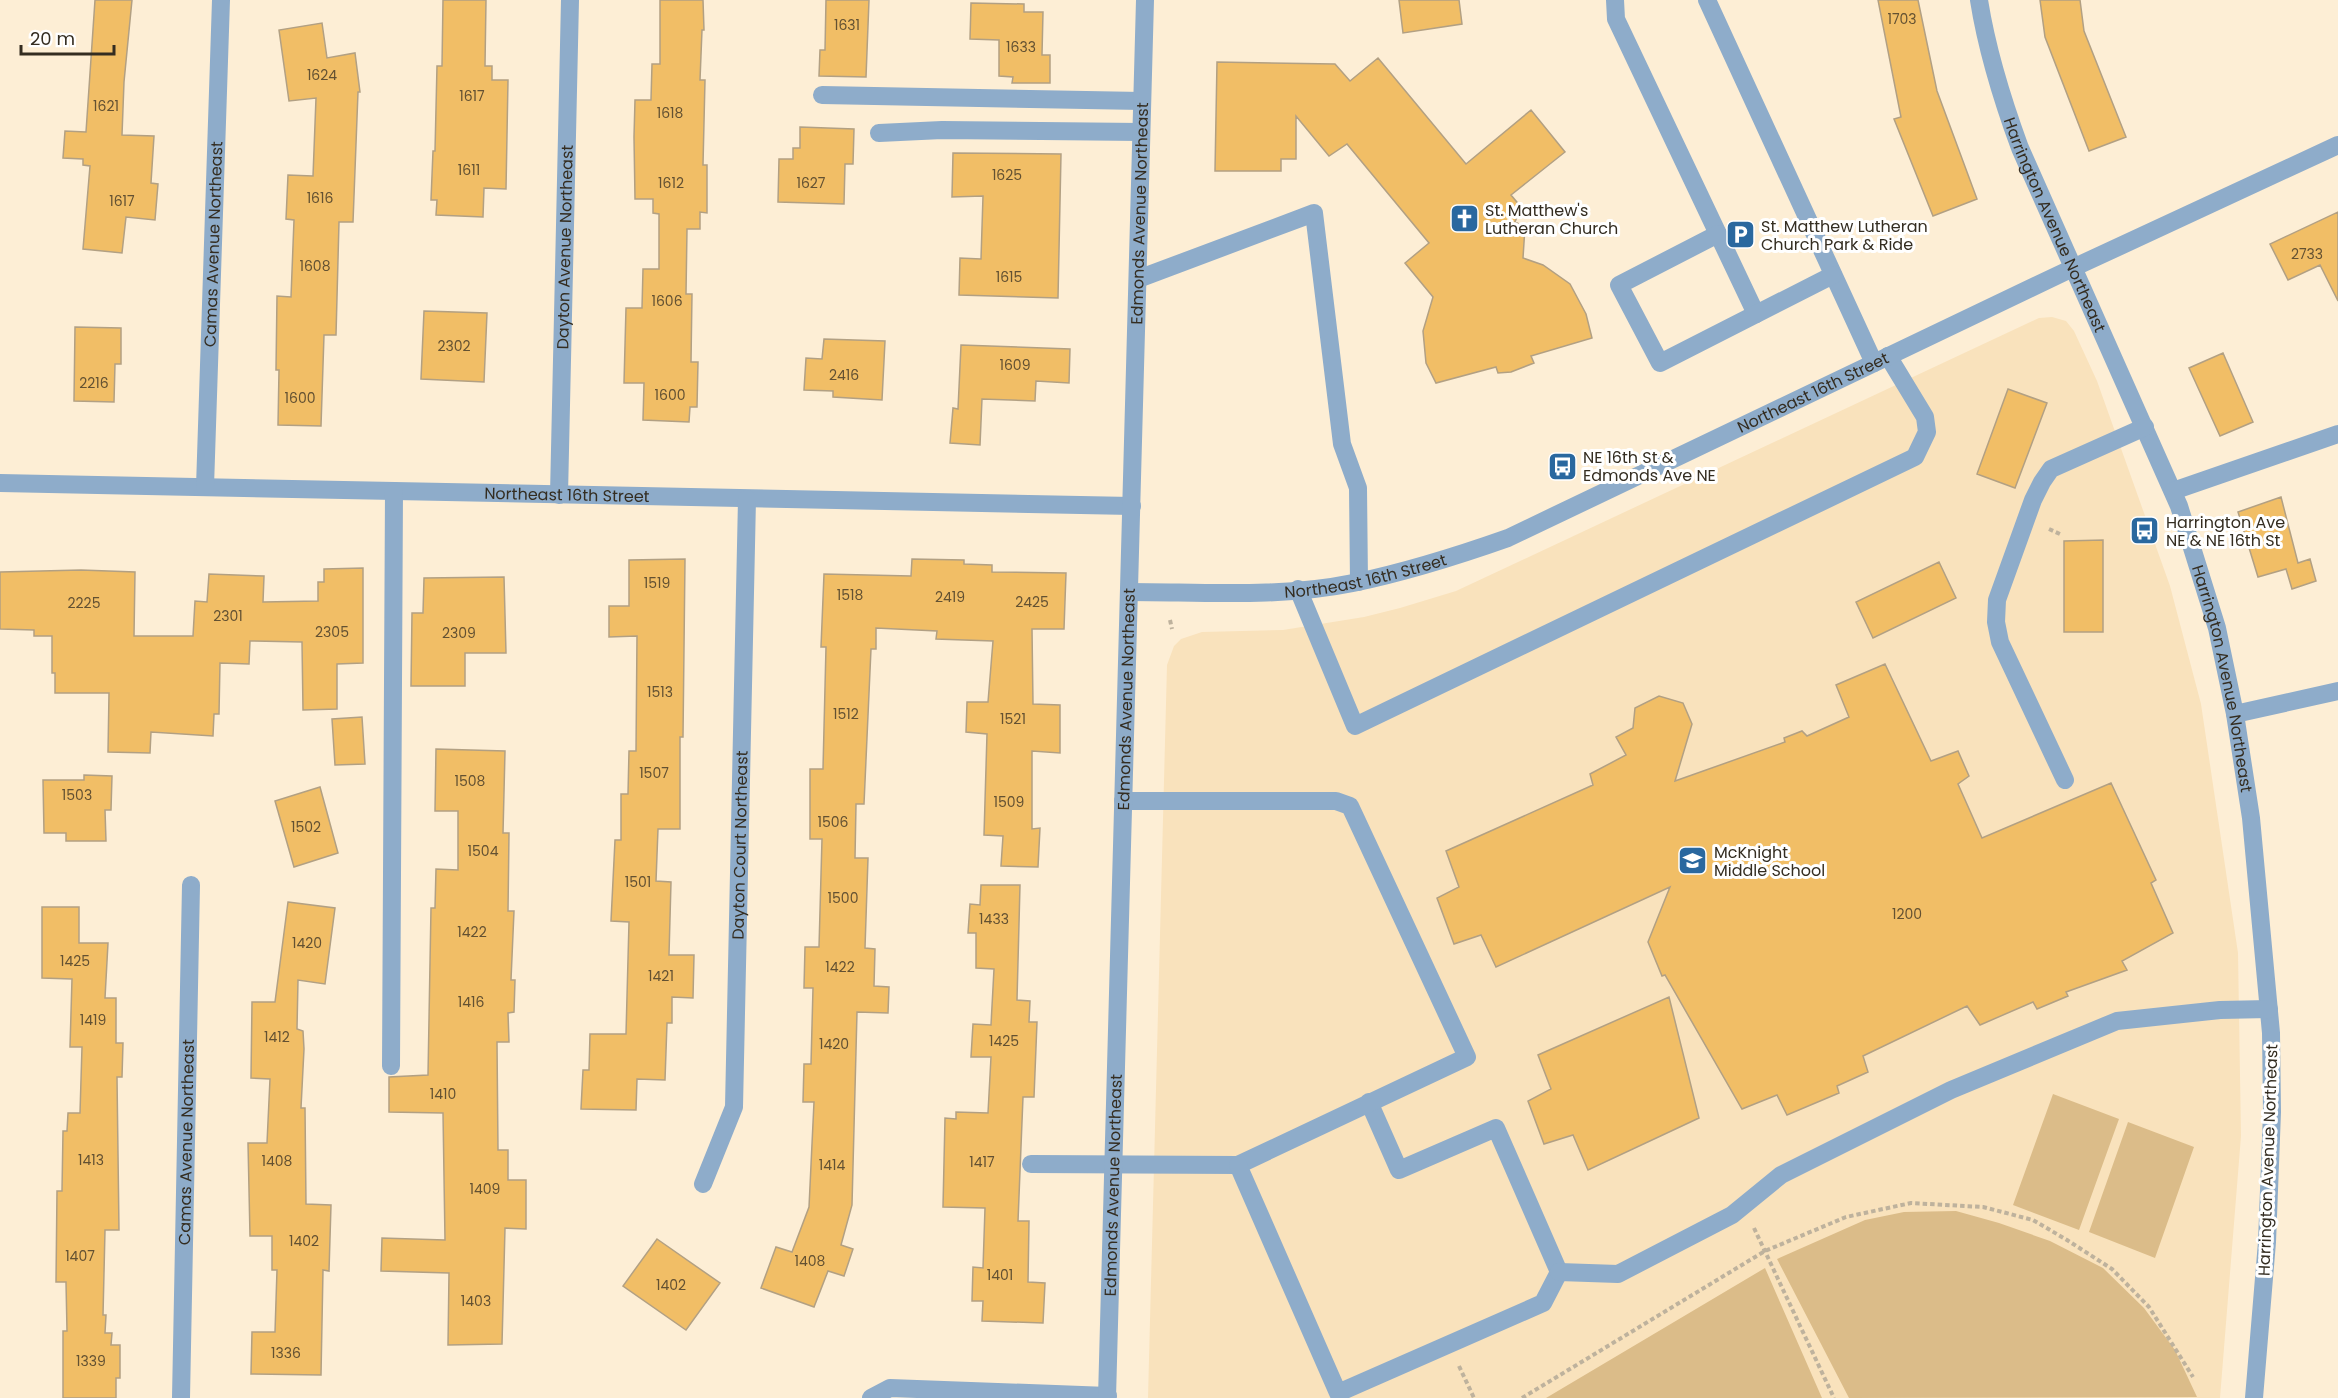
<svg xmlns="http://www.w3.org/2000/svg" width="2338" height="1398" font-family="Poppins,sans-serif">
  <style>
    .built { fill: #f9e2bc }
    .green { fill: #dbbc89 }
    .building { fill: #f1be66; stroke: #b2a083; stroke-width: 1.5 }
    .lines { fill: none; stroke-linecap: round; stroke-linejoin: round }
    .path { stroke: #beb29d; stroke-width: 4; stroke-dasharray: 4.5 3; stroke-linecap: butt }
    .minor { stroke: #8eacca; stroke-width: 18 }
    .labels { text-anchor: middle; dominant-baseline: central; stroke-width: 6; stroke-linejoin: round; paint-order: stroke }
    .number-label { font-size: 14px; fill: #635132 }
    .poi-label { font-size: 16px; fill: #342d21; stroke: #fff; text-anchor: start }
    .street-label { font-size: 16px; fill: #342d21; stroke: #fff }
  </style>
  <rect width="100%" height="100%" fill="#fdeed5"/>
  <path class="built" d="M2052,317L2066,321L2074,331L2097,381L2170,586L2201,704L2238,953L2241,1136L2220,1398H1148L1167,665L1174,646L1181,639L1202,632L1283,630L1364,617L1400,608L1456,591L2039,318Z"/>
  <path class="green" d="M2053,1094L2119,1119L2079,1230L2013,1205Z
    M2128,1122L2194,1147L2155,1258L2089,1232Z
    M1956,1211L1999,1223L2050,1241L2103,1268L2144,1308L2175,1350L2197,1397L1849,1398L1777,1259L1865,1220L1904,1212Z
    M1765,1268L1822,1398H1546Z"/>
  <path class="building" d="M95,0H132L124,82L122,135L154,136L151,183L158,184L155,220L126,217L122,253L83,249L90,166L83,165V159L63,158L65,131L86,132Z
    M443,0H486L485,66H492V80H508L506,189L484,188L483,217L436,215L437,200H431L433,151H435L437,66H442Z
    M660,0H703L704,30H702L700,80H705L703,165H707V213L700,212V229H687L686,294H692L691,362H698L697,407H690L689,422L643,420L644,383H624L626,308H642L643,269H659V214L653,213V199H635L634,137L635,100H651L652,64H660Z
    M826,0H869L866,77L819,76L820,50H825Z
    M1399,0H1459L1462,24L1403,33Z
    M1878,0H1918L1937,91L1977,199L1933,216L1894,119L1901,117Z
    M2040,0H2080L2084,31L2126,137L2089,151L2045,37Z
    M971,3L1024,4V12H1043L1042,55H1050V83H1012L1013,77L999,76V40L970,39Z
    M322,23L327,58L355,53L360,92H358L353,222H339L336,335H324L321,426L278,425L279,370H276L277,296L291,297L294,220L286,219L288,175L313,176L316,98L289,101L279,30Z
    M1378,58L1466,164L1531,110L1565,152L1511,195L1521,207L1515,222L1525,227L1523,258L1543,265L1570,284L1586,314L1592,338L1531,356L1534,363L1511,372L1498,373L1496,367L1436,383L1426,363L1423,331L1433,297L1405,263L1429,243L1347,144L1329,156L1296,116V159H1281V171H1215L1217,62L1335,64L1350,81Z
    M800,127L854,129L853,164H845L844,204L778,202L779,159H793V148H800Z
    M953,153L1061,154L1058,298L959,295L960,258L981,259L983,196L952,197Z
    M2338,212V301L2320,265L2288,280L2270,244Z
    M424,311L487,313L484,382L421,379Z
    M75,327L121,328V364H115L114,402L74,401Z
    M824,339L885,341L882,400L833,397V391L804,390L806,358L822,359Z
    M961,345L1070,349L1069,383L1036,381L1035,401L982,399L980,445L950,443L953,408L958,409Z
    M2223,353L2253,422L2220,436L2189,368Z
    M2008,389L2047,403L2015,488L1977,474Z
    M2281,497L2298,563L2310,559L2316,581L2292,589L2286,569L2258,577L2238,512Z
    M2103,540V632H2064V541Z
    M685,559L683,737H680V829H658L656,881L671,882L669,955H694L693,998L672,997V1023H667L665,1080L637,1079L636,1110L581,1109L583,1070H589L590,1034H626L629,922L611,921L615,840H621V794H628L629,751H636L637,636L609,637V606H629V560Z
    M912,559L964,560V564L992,565V572L1066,573L1064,629H1032L1033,704L1060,705V753L1032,751V829L1040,828L1038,867L1001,866L1003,836L984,835L987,734L966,732L967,702H988L993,641L936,639L937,631L876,628V649H871L864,804H856L855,858H868L865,948L875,949L874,986L889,987L888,1013L857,1012L852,1205L841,1245L853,1249L844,1276L828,1271L814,1307L761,1288L776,1247L792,1252L809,1207L814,1102H803L804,1064H811L813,988H804L805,947H819L822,839H810V769H823L826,647H821L824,574L911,576Z
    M1939,562L1956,598L1873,638L1856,602Z
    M363,568V663L337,664V709L303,710L302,642L250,641L249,664L220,663L219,714H214L213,736L151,732L150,753L108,752L109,693H55V673H52V636H34V630L0,629V572L81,570L135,572L134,636H193L195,601L207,602L209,574L264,576L263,602L318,601V582H324V569Z
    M504,577L506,653H465V686H411L412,613H423L424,578Z
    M1885,664L1931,761L1958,751L1969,776L1958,784L1982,838L2111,783L2156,880L2151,883L2173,933L2122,961L2127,970L2066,992L2068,996L2037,1009L2033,1002L1980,1025L1967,1006L1863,1056L1868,1072L1837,1086L1839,1093L1787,1115L1777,1095L1742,1109L1665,975L1662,976L1648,942L1670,887L1496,967L1481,935L1454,944L1437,898L1459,887L1446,851L1593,785L1590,774L1626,755L1616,737L1633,728L1635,708L1659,696L1683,703L1692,724L1675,781L1785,742L1784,738L1802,731L1807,736L1849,717L1836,685Z
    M362,717L365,764L335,765L332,719Z
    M436,749L505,751L503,833H509L508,911H514L511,980H515L514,1012L508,1013L509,1042H497L498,1150H508V1180H526V1229L505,1228L502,1344L448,1345L449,1273L381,1271L382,1238L445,1240L443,1113L389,1112V1077L428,1075L431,908H435L436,869L458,870V811H435Z
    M84,775L112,776L111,810H105L106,841H66V833H44L43,780H84Z
    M320,787L338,853L294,867L275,801Z
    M981,885H1020L1017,1000L1030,1001L1029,1022H1037L1034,1097H1023L1018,1221H1029L1028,1282L1045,1283L1043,1323L982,1321L983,1301H972L973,1267L983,1268L985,1208L943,1207L945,1118L956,1119V1112L988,1113L991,1057H971L973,1024L991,1025L994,969L976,968V933H968L970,904L980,905Z
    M288,902L335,908L325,984L298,980L297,1029L303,1031L304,1049L301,1108H305L306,1204L331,1205L329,1271L323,1270L321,1375L251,1374L252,1332H275L277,1270H272V1236H250L248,1143H267L270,1079L251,1078L252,1002H275Z
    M42,907H79V943H108L105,998H116V1043H123L122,1077H117L119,1230H105L103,1315H106L105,1333H112L111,1345H120V1378H116V1398H63V1331H67L66,1282H56L57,1191H62L63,1131H67L68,1113H80L82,1047H70L72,979L42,978Z
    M1669,997L1699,1118L1588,1170L1573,1135L1544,1144L1528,1101L1551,1089L1538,1055Z
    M657,1239L720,1283L686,1330L623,1286Z"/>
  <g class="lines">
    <path class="path" d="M2049,529L2062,535
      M1170,620L1172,629
      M1754,1228L1834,1398
      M1459,1366L1474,1398
      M1522,1398L1765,1251L1846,1217L1911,1203L1983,1207L2033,1220L2067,1240L2112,1269L2149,1307L2193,1377"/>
    <g class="minor">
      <path d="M1615,0L1616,19L1756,314"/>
      <path d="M1707,0L1874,363"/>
      <path id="s1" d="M1979,0C1987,51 2002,99 2020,148L2179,506L2217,628L2235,714L2251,818L2271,1033L2272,1112L2267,1242L2254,1398"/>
      <path d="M822,95L1142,101"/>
      <path d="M879,133L942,130L1141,132"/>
      <path d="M1718,234L1619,285L1660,363L1833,275"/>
      <path d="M1138,279L1314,213L1342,444L1358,488L1359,582"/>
      <path id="s2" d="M0,483L1132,506"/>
      <path id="s3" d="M205,487L221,0"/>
      <path d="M2173,491L2338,434"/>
      <path id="s4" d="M559,495L570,0"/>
      <path d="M1298,589L1355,726L1915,457L1927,432L1925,417L1888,356"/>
      <path id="s5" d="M1129,592C1203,592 1280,598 1353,583C1406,572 1457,556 1508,538L2075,267L2338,145"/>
      <path d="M2235,714L2338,691"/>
      <path d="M2065,780L2000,642L1996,622L1997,600L2033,500L2042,482L2051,469L2145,427"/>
      <path d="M391,1066L394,491"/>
      <path d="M1369,1102L1399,1170L1496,1128L1559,1272"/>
      <path d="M1031,1164L1238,1165L1467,1057L1350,806L1336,801H1123"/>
      <path d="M1238,1165L1338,1393L1543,1303L1559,1272"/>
      <path id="s6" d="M703,1184L734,1107L747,499"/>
      <path d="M1559,1272L1618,1274L1732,1215L1781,1175L1951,1090L2117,1021L2220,1010L2269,1009"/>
      <path id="s7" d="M181,1398L191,885"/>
      <path d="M871,1398L890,1388L1108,1396"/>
      <path id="s8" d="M1107,1398L1145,0"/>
    </g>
  </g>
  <defs>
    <symbol id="church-square" viewBox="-11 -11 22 22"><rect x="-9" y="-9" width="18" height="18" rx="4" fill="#2a689f" stroke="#fff"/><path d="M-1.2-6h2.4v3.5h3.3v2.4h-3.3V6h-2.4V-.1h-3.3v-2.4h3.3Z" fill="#fff"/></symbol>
    <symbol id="parking-square" viewBox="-11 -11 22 22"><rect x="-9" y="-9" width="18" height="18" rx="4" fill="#2a689f" stroke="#fff"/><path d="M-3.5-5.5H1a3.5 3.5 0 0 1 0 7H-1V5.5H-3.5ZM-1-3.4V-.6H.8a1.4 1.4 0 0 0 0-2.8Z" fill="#fff"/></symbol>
    <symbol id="bus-square" viewBox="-11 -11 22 22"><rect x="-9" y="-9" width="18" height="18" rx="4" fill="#2a689f" stroke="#fff"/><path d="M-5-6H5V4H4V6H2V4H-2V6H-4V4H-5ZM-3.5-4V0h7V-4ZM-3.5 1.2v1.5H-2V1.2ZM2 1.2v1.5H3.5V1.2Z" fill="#fff"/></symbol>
    <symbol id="school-square" viewBox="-11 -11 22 22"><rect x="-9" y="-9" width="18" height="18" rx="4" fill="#2a689f" stroke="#fff"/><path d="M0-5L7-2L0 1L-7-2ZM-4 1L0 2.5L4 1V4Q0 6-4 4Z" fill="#fff"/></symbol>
  </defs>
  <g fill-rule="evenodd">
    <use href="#church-square" x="1448" y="202" width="33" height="33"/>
    <use href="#parking-square" x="1724" y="218" width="33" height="33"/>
    <use href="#bus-square" x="1546" y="450" width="33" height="33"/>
    <use href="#bus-square" x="2128" y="514" width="33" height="33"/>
    <use href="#school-square" x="1676" y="844" width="33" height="33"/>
  </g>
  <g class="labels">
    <g class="number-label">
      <text x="1902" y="19">1703</text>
      <text x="847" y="25">1631</text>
      <text x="1021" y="47">1633</text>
      <text x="322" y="75">1624</text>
      <text x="472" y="96">1617</text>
      <text x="106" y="106">1621</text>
      <text x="670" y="113">1618</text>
      <text x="469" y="170">1611</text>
      <text x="1007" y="175">1625</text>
      <text x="671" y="183">1612</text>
      <text x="811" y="183">1627</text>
      <text x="320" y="198">1616</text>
      <text x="122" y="201">1617</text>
      <text x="2307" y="254">2733</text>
      <text x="315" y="266">1608</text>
      <text x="1009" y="277">1615</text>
      <text x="667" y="301">1606</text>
      <text x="454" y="346">2302</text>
      <text x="1015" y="365">1609</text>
      <text x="844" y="375">2416</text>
      <text x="94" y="383">2216</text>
      <text x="670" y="395">1600</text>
      <text x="300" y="398">1600</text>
      <text x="657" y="583">1519</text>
      <text x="850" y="595">1518</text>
      <text x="950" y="597">2419</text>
      <text x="1032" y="602">2425</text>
      <text x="84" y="603">2225</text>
      <text x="228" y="616">2301</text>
      <text x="332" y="632">2305</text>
      <text x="459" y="633">2309</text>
      <text x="660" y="692">1513</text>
      <text x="846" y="714">1512</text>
      <text x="1013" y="719">1521</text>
      <text x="654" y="773">1507</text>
      <text x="470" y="781">1508</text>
      <text x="77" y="795">1503</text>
      <text x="1009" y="802">1509</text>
      <text x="833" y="822">1506</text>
      <text x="306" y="827">1502</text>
      <text x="483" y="851">1504</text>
      <text x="638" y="882">1501</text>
      <text x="843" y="898">1500</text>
      <text x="1907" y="914">1200</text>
      <text x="994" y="919">1433</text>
      <text x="472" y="932">1422</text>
      <text x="307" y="943">1420</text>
      <text x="75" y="961">1425</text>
      <text x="840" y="967">1422</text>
      <text x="661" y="976">1421</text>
      <text x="471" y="1002">1416</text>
      <text x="93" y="1020">1419</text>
      <text x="277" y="1037">1412</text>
      <text x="1004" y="1041">1425</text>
      <text x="834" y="1044">1420</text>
      <text x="443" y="1094">1410</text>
      <text x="91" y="1160">1413</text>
      <text x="277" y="1161">1408</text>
      <text x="982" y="1162">1417</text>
      <text x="832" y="1165">1414</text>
      <text x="485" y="1189">1409</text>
      <text x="304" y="1241">1402</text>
      <text x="80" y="1256">1407</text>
      <text x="810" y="1261">1408</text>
      <text x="1000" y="1275">1401</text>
      <text x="671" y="1285">1402</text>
      <text x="476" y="1301">1403</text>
      <text x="286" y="1353">1336</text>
      <text x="91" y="1361">1339</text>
    </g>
    <g class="poi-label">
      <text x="1485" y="210">St. Matthew's<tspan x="1485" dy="18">Lutheran Church</tspan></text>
      <text x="1761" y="226">St. Matthew Lutheran<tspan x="1761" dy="18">Church Park &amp; Ride</tspan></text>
      <text x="1583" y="457">NE 16th St &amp;<tspan x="1583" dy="18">Edmonds Ave NE</tspan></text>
      <text x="2166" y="522">Harrington Ave<tspan x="2166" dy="18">NE &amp; NE 16th St</tspan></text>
      <text x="1714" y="852">McKnight<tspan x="1714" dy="18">Middle School</tspan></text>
    </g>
    <g class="street-label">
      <text stroke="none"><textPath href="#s8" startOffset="1185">Edmonds Avenue Northeast</textPath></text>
      <text stroke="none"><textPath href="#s1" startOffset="238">Harrington Avenue Northeast</textPath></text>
      <text stroke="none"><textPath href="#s3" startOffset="243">Camas Avenue Northeast</textPath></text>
      <text stroke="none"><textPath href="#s4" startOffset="248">Dayton Avenue Northeast</textPath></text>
      <text stroke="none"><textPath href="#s5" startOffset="724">Northeast 16th Street</textPath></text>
      <text stroke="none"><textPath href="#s2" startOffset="567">Northeast 16th Street</textPath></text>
      <text stroke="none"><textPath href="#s5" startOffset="238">Northeast 16th Street</textPath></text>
      <text stroke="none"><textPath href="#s1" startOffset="724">Harrington Avenue Northeast</textPath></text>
      <text stroke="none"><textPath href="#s8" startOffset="699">Edmonds Avenue Northeast</textPath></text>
      <text stroke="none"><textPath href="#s6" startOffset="345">Dayton Court Northeast</textPath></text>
      <text stroke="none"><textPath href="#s7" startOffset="256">Camas Avenue Northeast</textPath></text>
      <text transform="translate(2268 1160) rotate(-88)">Harrington Avenue Northeast</text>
      <text stroke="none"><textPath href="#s8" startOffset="213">Edmonds Avenue Northeast</textPath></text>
    </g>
  </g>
  <path d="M21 45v9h93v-9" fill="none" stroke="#342d21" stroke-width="3"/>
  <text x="30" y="45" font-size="18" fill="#342d21" stroke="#ffffff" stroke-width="4.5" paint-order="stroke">20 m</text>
</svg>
